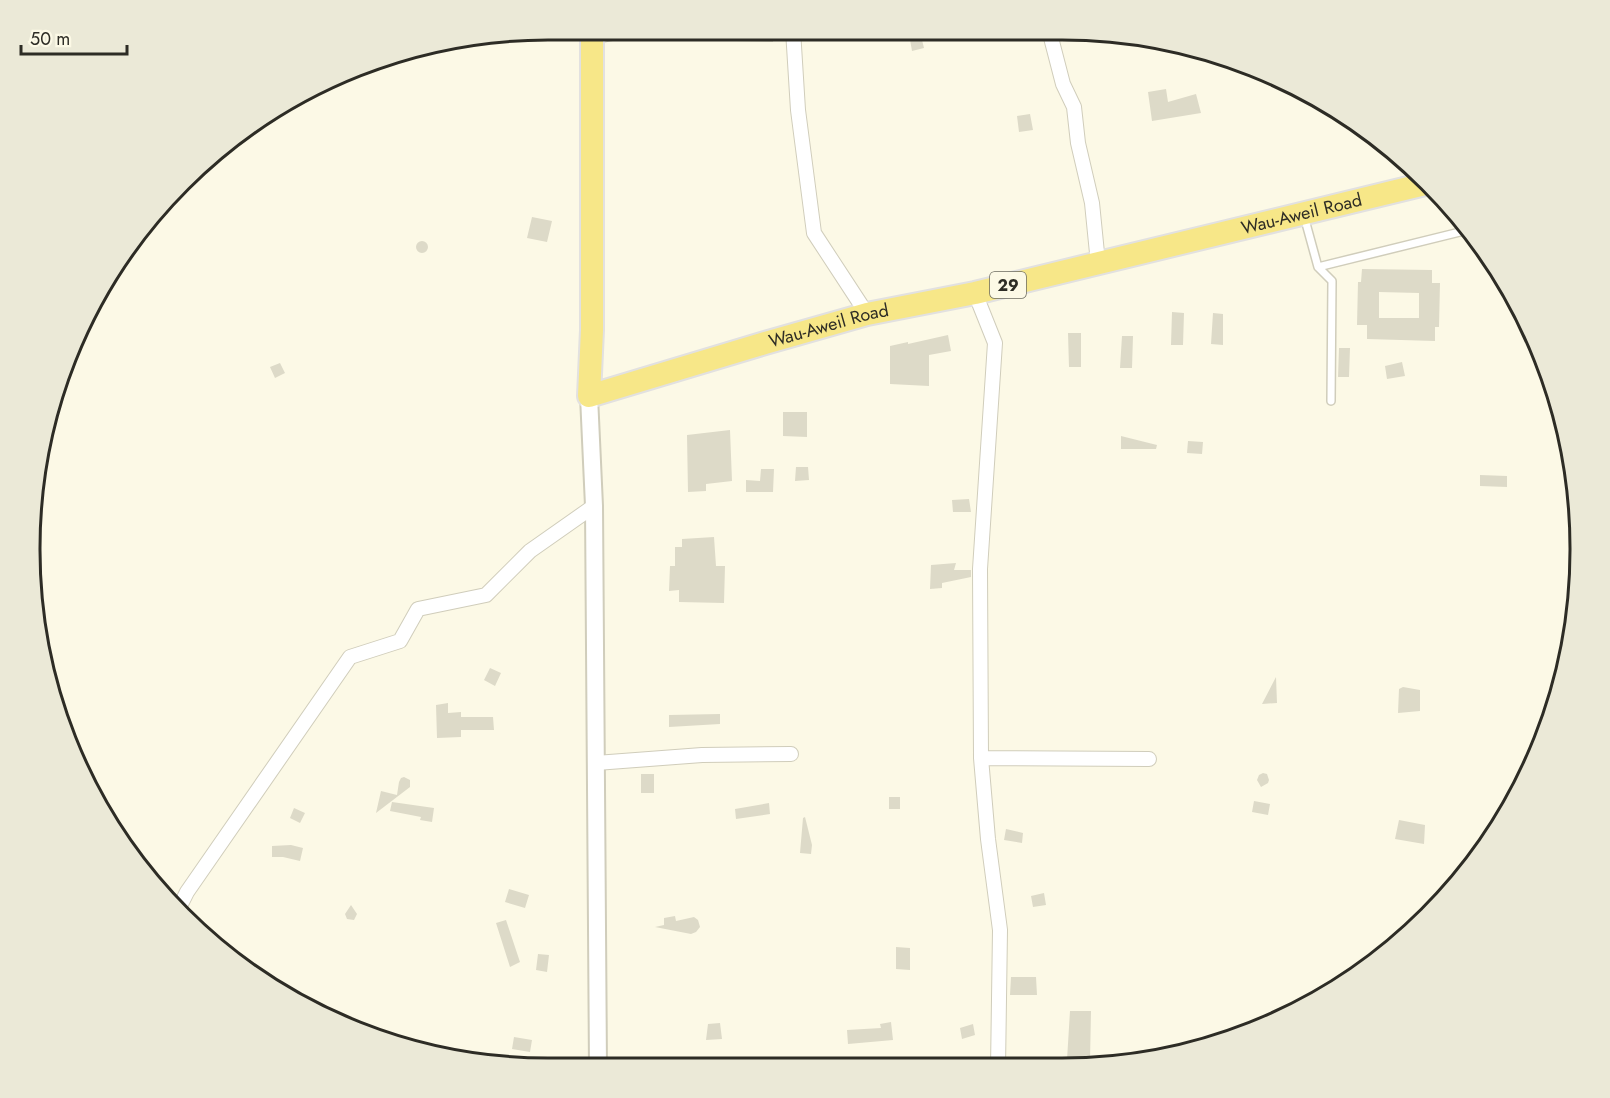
<svg xmlns="http://www.w3.org/2000/svg" width="1610" height="1098" font-family="Jost,sans-serif">
  <style>
    .building { fill: #dddac8; fill-rule: evenodd }
    .lines { fill: none; stroke-linecap: round; stroke-linejoin: round }
    .service-casing { stroke: #d0cdbb; stroke-width: 10 }
    .minor-casing { stroke: #d0cdbb; stroke-width: 16 }
    .tertiary-casing { stroke: #d0cdbb; stroke-width: 20 }
    .primary-casing { stroke: #e2e1e0; stroke-width: 26 }
    .service { stroke: #fff; stroke-width: 7 }
    .minor { stroke: #fff; stroke-width: 14 }
    .tertiary { stroke: #fff; stroke-width: 16 }
    .primary { stroke: #f7e788; stroke-width: 22 }
    .labels { text-anchor: middle; dominant-baseline: central; stroke-width: 4.5; stroke-linejoin: round; paint-order: stroke }
    .shield { fill: #fcf9e6; stroke: #6b6a5f; stroke-width: 1.5 }
    .shield-label { font-size: 16px; font-weight: bold; fill: #2d2c25 }
    .street-label { font-size: 18px; fill: #2d2c25; stroke: #fcf9e6 }
    .rim { fill: none; stroke: #2d2c25; stroke-width: 3 }
  </style>
  <rect width="100%" height="100%" fill="#fcf9e6"/>
  <path class="building" d="M767,30H774L773,42L736,41L735,38Z
    M920,32L924,48L912,51L909,34Z
    M1166,89L1168,102L1196,94L1201,113L1152,121L1148,92Z
    M1030,114L1033,130L1019,132L1017,116Z
    M532,217L552,221L547,242L527,238Z
    M416 247a6 6 0 1 1 12 0a6 6 0 1 1-12 0Z
    M1362,269L1432,270V283H1440L1439,327H1435V341L1367,339V325H1357L1358,282H1361ZM1379,292L1419,293V318H1379Z
    M1172,312L1184,313L1183,345H1171Z
    M1213,313L1223,314V345L1211,344Z
    M1068,333H1081V367H1069Z
    M948,335L951,351L929,355V386L890,384V346L908,342V344Z
    M1122,336H1133L1132,368H1120Z
    M1339,348H1350L1349,377H1338Z
    M1402,362L1405,376L1387,379L1385,366Z
    M280,363L285,373L275,378L270,367Z
    M783,412H807V437L783,436Z
    M730,430L732,481L706,484V491L688,492L687,435Z
    M1121,436L1157,445L1156,449H1121Z
    M1188,441L1203,442L1202,454L1187,453Z
    M796,467H808L809,480L795,481Z
    M761,469H774L773,492H746V480L760,481Z
    M1480,475L1507,476V487L1480,486Z
    M969,499L971,512H953L952,500Z
    M714,537L716,566H725L724,603L679,602V590L669,591L670,566H675V547H682V539Z
    M956,563L954,570H971V577L942,583V588L930,589L931,565Z
    M490,668L501,673L495,686L484,680Z
    M1276,677L1277,703L1262,704Z
    M1403,687L1420,690V711L1398,713L1399,689Z
    M448,703V713L461,712V717H493L494,730H461V737L437,738L436,705Z
    M720,714V724L669,727V715Z
    M1263,773L1267,774L1269,780L1268,783L1261,787L1257,780L1259,775Z
    M641,774H654V793H641Z
    M404,777L410,780V787L376,813L381,791L397,795L399,782L401,778Z
    M889,797H900V809H889Z
    M1254,801L1270,804L1268,815L1252,812Z
    M392,802L434,808L432,822L420,820L421,817L390,811Z
    M769,803L770,814L736,819L735,809Z
    M294,808L305,813L300,823L290,818Z
    M805,817L812,845L811,854L800,853L803,818Z
    M1399,820L1425,825L1424,844L1395,839Z
    M1006,829L1023,833L1022,843L1004,840Z
    M291,845L303,848L300,861L283,857H272V846Z
    M509,889L529,895L525,908L505,902Z
    M1044,893L1046,905L1033,907L1031,896Z
    M351,905L357,914L354,920L347,919L345,914Z
    M675,916L676,921L694,917L698,920L700,927L696,932L691,934L655,927L664,925V918Z
    M506,920L520,962L510,967L496,923Z
    M896,947L910,948V970L896,969Z
    M538,954L549,955L547,972L536,970Z
    M1011,977H1036L1037,995H1010Z
    M1070,1011H1091L1090,1061L1067,1060Z
    M891,1022L893,1040L848,1044L847,1030L881,1028L880,1024Z
    M720,1023L722,1039L706,1040L708,1024Z
    M973,1024L975,1035L962,1039L960,1028Z
    M514,1037L532,1040L530,1052L512,1049Z"/>
  <g class="lines">
    <defs>
      <path id="service" d="M1304,216L1318,267L1332,281L1331,401
        M1318,267L1468,230"/>
      <path id="minor" d="M793,30L798,110L814,233L867,314
        M1049,30L1063,84L1074,107L1078,143L1092,203L1098,263
        M592,37L628,30
        M975,293L995,343L980,569L981,758L988,839L1000,930L998,1068
        M981,758L1149,759
        M596,763L702,755L791,754
        M178,910L187,892L350,657L400,641L418,609L486,595L530,551L594,506"/>
      <path id="tertiary" d="M589,396L594,506L598,1068"/>
      <g id="primary">
        <path id="s1" d="M592,30V330L589,396L765,343L867,314L975,293L1429,183"/>
      </g>
    </defs>
    <use href="#service" class="service-casing"/>
    <use href="#minor" class="minor-casing"/>
    <use href="#tertiary" class="tertiary-casing"/>
    <use href="#primary" class="primary-casing"/>
    <use href="#service" class="service"/>
    <use href="#minor" class="minor"/>
    <use href="#tertiary" class="tertiary"/>
    <use href="#primary" class="primary"/>
  </g>
  <g class="labels">
    <rect class="shield" x="990" y="272" width="36" height="26" rx="4.5"/>
    <g class="shield-label">
      <text x="1008" y="285">29</text>
    </g>
    <g class="street-label">
      <text stroke="none"><textPath href="#s1" startOffset="1102">Wau-Aweil Road</textPath></text>
      <text stroke="none"><textPath href="#s1" startOffset="616">Wau-Aweil Road</textPath></text>
    </g>
  </g>
  <path d="M0 0H1610V1098H0ZM548 40H1062A508 508 0 0 1 1570 548V550A508 508 0 0 1 1062 1058H548A508 508 0 0 1 40 550V548A508 508 0 0 1 548 40Z" fill="#ebe9d7" fill-rule="evenodd"/>
  <path class="rim" d="M548 40H1062A508 508 0 0 1 1570 548V550A508 508 0 0 1 1062 1058H548A508 508 0 0 1 40 550V548A508 508 0 0 1 548 40Z"/>
  <path d="M21 45v9h106v-9" fill="none" stroke="#2d2c25" stroke-width="3"/>
  <text x="30" y="45" font-size="18" fill="#2d2c25" stroke="#fcf9e6" stroke-width="4.5" paint-order="stroke">50 m</text>
</svg>
